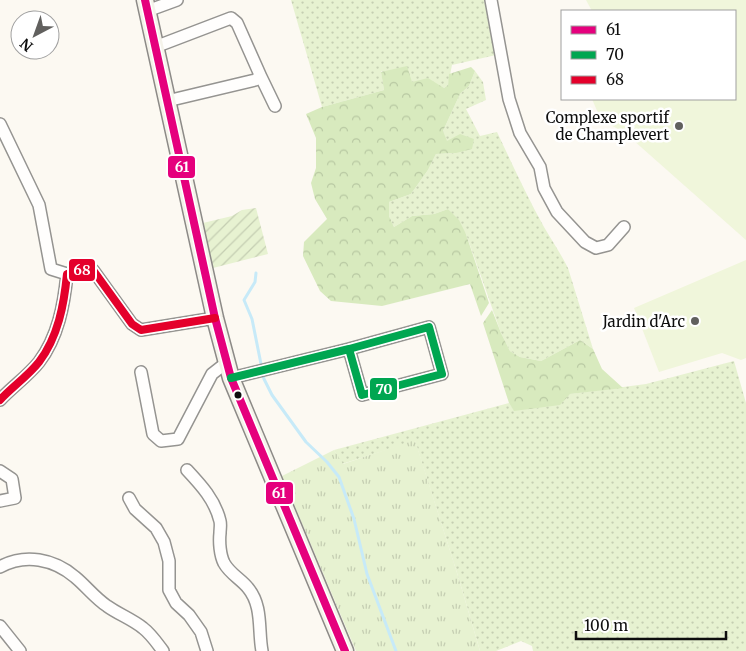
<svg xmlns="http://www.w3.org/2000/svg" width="746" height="651" font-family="Merriweather,serif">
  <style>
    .grass { fill: url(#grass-dots) }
    .forest { fill: url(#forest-crowns) }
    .park { fill: url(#park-tufts) }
    .garden { fill: url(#garden-furrows) }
    .pitch { fill: #f0f6db }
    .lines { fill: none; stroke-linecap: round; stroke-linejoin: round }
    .stream { stroke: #c7eaf8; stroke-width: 3 }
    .minor-casing { stroke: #959491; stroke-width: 14 }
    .secondary-casing { stroke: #8c8a87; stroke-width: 19 }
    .minor { stroke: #fffefd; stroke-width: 11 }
    .secondary { stroke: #f5f3ea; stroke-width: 16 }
    .bus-1-casing { stroke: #fff; stroke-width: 11 }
    .bus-2-casing { stroke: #fff; stroke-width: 11 }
    .bus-3-casing { stroke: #fff; stroke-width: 11 }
    .bus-1 { stroke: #e5007d; stroke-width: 8 }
    .bus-2 { stroke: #00a651; stroke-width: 8 }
    .bus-3 { stroke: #e4002b; stroke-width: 8 }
    .poi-dot { fill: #61605e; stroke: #fff; stroke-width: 2 }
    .bus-dot { fill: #0e0e0e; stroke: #fff; stroke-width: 2 }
    .labels { text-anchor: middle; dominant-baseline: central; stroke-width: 5; stroke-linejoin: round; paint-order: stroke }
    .poi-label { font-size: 15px; fill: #0e0e0e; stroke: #fff; text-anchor: end }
    .line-badge { stroke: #fff; stroke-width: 2 }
    .badge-label { font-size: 14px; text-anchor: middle; font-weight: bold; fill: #fff }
  </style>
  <defs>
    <pattern id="grass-dots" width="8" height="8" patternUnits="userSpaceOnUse" patternTransform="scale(1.25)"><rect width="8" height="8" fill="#e7f2d1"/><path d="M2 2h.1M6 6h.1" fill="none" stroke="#c5ceb2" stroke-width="1.8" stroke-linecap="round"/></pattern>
    <pattern id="forest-crowns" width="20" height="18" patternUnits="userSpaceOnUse" patternTransform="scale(1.25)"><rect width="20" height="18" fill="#d8eabe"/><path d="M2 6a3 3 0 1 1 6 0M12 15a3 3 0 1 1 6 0" fill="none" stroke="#b8c8a2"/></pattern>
    <pattern id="park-tufts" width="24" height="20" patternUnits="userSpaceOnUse" patternTransform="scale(1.25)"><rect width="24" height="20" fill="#e7f2d1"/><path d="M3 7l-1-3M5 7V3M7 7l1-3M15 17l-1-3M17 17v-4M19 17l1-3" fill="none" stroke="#c5ceb2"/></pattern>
    <pattern id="garden-furrows" width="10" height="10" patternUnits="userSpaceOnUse" patternTransform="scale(1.25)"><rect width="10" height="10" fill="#e7f2d1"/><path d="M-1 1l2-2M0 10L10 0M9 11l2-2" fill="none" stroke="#c5ceb2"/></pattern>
  </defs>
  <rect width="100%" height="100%" fill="#fcf9f2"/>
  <path class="grass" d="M291,0H484L496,55L452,65L448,85L444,88L412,82L381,71L384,90L322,107Z
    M475,71L483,82L486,100L466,109L480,136L497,132C512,164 527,196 544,227C552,241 561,254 568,268L593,349L580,340L541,361L520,357L510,351L501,333L466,234L448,209L434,214L412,216L394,227L389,216V202L411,194L428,170L436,154L456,153L446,141L443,131L460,94L469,86Z
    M734,361L746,403V651H533L532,646L521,641L496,651H480L458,576L415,441L342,464L334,450L509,403L514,410L570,394L646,384Z"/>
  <path class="forest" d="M407,66L412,82L428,78L444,88L448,85L449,74L471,67L475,71L469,86L460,94L443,131L447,141L460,134L474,139L472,149L456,153L436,154L428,170L411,194L389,202V216L394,227L412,216L434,214L448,209L459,220L466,234L489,303L481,316L470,284L382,306L331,301L320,291L303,256L304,242L327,219L315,199L311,183L316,168V138L306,114L322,107L384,90L381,72Z
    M492,310L501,333L510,351L520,357L541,361L580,340L593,349L602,369L623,388L570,394L560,405L514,411L509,403L483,323Z"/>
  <path class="park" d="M415,440L458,576L480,651H356L282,476L334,450L343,464Z"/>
  <path class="garden" d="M256,208L268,254L213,268L203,223L232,216L242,210Z"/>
  <path class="pitch" d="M586,0H746V240L624,132L601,120L592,99H735V11H592Z
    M746,260V358L741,360L722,353L659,372L634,308Z"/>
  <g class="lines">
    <path class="stream" d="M256,273L255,282L244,300L252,319L264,379L272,395L306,442L327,462L339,477L354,519L367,574L396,651"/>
    <defs>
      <path id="minor" d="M491,0L509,99L520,133L540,167L544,188L557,212L585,242L596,248L608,245L624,227
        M147,11L177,0
        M155,47L231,18L237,23L261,77L255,80L167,101
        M261,77L275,106
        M0,124L39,205L51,269L67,274
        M141,372L153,434L161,441L178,439L212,374L226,363
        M231,378L349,349L362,395L442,374L429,327L349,349
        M0,400C12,387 28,376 39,362C58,337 64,305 67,274L80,270H93L132,324L141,330L215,318
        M187,470C201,485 215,500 220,521C221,525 220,529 220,533C219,542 220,555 224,563C230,574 241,579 248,588C263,606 258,630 262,651
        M0,471L12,479L15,498L0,501
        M129,498L135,509L156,528L164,542L169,561V590L176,603L189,615L201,632L207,651
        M0,567C25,553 54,559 75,577C86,586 95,598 107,606C118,614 132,619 143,628C151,634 157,643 163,651
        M0,626L20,651"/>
      <path id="secondary" d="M145,0L215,318L231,378L345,651"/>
    </defs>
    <use href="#minor" class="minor-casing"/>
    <use href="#secondary" class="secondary-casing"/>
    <use href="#minor" class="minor"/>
    <use href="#secondary" class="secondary"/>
    <defs>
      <path id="bus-1" d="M145,0L215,318L231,378L345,651"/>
      <path id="bus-2" d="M231,378L349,349L362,395L442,374L429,327L349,349"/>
      <path id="bus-3" d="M0,400C12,387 28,376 39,362C58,337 64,305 67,274L80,270H93L132,324L141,330L215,318"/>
    </defs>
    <use href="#bus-1" class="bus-1-casing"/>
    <use href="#bus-2" class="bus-2-casing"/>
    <use href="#bus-3" class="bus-3-casing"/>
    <use href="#bus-1" class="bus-1"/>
    <use href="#bus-2" class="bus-2"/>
    <use href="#bus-3" class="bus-3"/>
  </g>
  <g class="poi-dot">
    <circle cx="679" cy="126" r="5"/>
    <circle cx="695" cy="321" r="5"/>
  </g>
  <circle class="bus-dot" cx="238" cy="395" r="4.5"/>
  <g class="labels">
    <g class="poi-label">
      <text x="669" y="117">Complexe sportif<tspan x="669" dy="17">de Champlevert</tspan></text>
      <text x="685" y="321">Jardin d'Arc</text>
    </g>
  </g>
  <g class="line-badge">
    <rect x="167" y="155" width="29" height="24" rx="5" fill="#e5007d"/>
    <rect x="68" y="258" width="28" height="24" rx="5" fill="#e4002b"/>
    <rect x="369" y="377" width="29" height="24" rx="5" fill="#00a651"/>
    <rect x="265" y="481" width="29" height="24" rx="5" fill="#e5007d"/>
  </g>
  <g class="badge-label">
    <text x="182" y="172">61</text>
    <text x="82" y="275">68</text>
    <text x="384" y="394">70</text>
    <text x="279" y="498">61</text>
  </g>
  <rect x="561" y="10" width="175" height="90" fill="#ffffff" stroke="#9f9f9f"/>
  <rect x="571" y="26" width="25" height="8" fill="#e5007d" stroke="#9f9f9f"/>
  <text x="606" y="35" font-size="15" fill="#0e0e0e">61</text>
  <rect x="571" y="51" width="25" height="8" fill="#00a651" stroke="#9f9f9f"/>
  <text x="606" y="60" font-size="15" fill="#0e0e0e">70</text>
  <rect x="571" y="76" width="25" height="8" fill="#e4002b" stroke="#9f9f9f"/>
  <text x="606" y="85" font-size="15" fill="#0e0e0e">68</text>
  <g transform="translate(35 35) rotate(221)"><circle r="24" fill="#ffffff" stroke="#9f9f9f"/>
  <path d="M0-4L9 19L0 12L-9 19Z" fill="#61605e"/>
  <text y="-8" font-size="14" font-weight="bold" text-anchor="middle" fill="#0e0e0e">N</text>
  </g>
  <path d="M576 631v8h150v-8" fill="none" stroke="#0e0e0e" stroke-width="2.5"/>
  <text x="584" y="631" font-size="15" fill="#0e0e0e" stroke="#ffffff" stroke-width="4" paint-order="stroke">100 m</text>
</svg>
